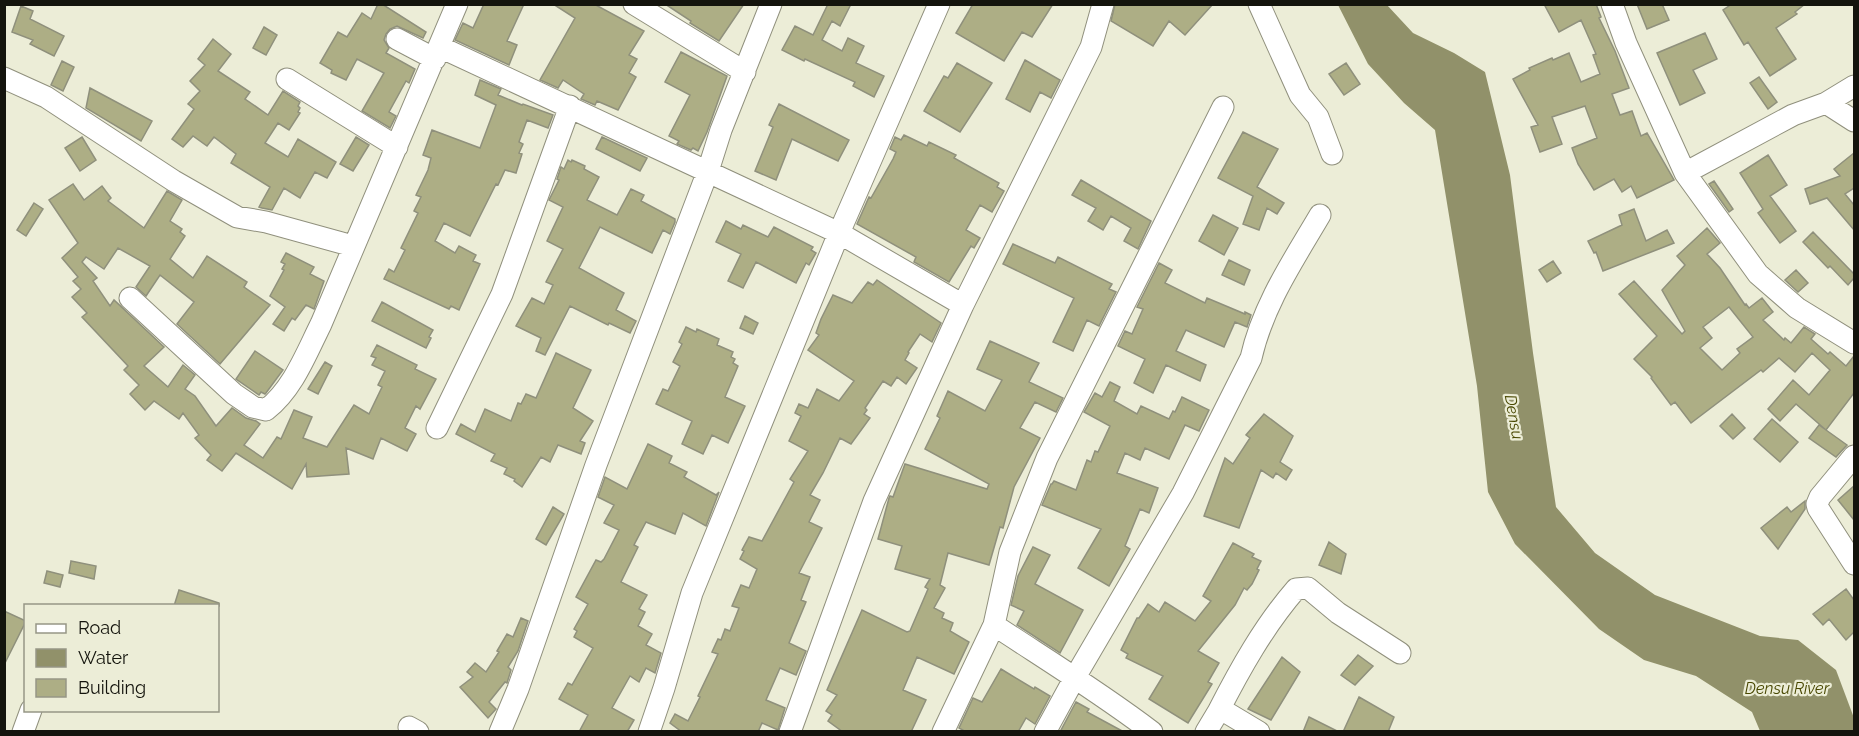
<svg xmlns="http://www.w3.org/2000/svg" width="1859" height="736" font-family="Raleway,sans-serif">
  <style>
    .water { fill: #91916a }
    .building { fill: #adae85; stroke: #8f907c; stroke-width: 1.5; fill-rule: evenodd }
    .lines { fill: none; stroke-linecap: round; stroke-linejoin: round }
    .minor-casing { stroke: #90907d; stroke-width: 23 }
    .minor { stroke: #fff; stroke-width: 21 }
    .labels { text-anchor: middle; dominant-baseline: central; stroke-width: 4.5; stroke-linejoin: round; paint-order: stroke }
    .water-label { font-size: 16px; font-style: italic; fill: #484700; stroke: #ecedd7 }
  </style>
  <rect width="100%" height="100%" fill="#ecedd7"/>
  <path class="water" d="M1338,5H1387L1413,33L1454,53L1485,72L1510,175L1533,353L1556,507L1595,553L1655,595L1760,636L1798,640L1836,670L1854,718V731H1760L1752,712L1696,676L1644,660L1599,629L1515,544L1488,492L1477,386L1435,130L1404,103L1368,64Z"/>
  <path class="building" d="M378,4H382L426,32L423,38L397,26L390,29L386,34L384,40L389,48L386,53L415,69L409,83L406,81L389,112L396,116L390,128L362,111L384,73L357,59L346,80L331,73L332,70L320,63L338,32L347,37L362,13L371,19Z
    M484,4H524L507,41L517,45L509,65L455,40L463,23L473,28Z
    M553,4H594L644,31L629,55L637,59L629,73L636,77L618,110L597,101L595,105L581,99L584,94L563,80L558,88L540,80L575,18Z
    M665,4H744L719,41L690,23L691,21Z
    M828,4H851L840,26L832,21L822,40L842,51L848,38L864,46L856,63L884,76L874,97L853,86L855,82L805,59L804,61L782,50L795,26L813,35Z
    M973,4H1053L1032,37L1022,32L1004,61L956,33Z
    M1115,4H1213L1185,35L1169,21L1153,46L1111,21Z
    M1544,4H1596L1601,17L1599,18L1615,51L1629,88L1612,94L1620,115L1632,111L1641,136L1647,133L1674,180L1637,198L1631,186L1622,192L1614,179L1594,190L1578,164L1572,148L1597,138L1585,106L1552,117L1562,144L1540,152L1531,127L1538,125L1513,79L1530,70L1529,68L1552,58L1553,60L1569,53L1581,82L1600,74L1593,55L1596,54L1581,20L1559,32Z
    M1637,4H1662L1669,20L1647,29Z
    M1732,4H1805L1795,12L1797,14L1776,28L1796,59L1770,76L1748,42L1744,45L1723,10Z
    M21,6L33,11L30,19L64,36L54,56L30,44L33,40L12,32Z
    M264,27L277,35L266,55L253,48Z
    M1705,33L1717,59L1693,70L1705,93L1680,105L1657,53Z
    M213,39L231,54L218,71L250,92L245,99L268,115L283,91L300,102L298,106L300,108L298,112L300,113L289,130L278,123L265,143L288,157L298,139L336,162L327,178L315,172L300,198L284,188L272,210L262,208L259,207L270,187L231,163L236,154L214,137L207,146L193,136L183,147L172,139L194,109L188,104L200,91L190,81L205,65L198,59Z
    M681,52L727,76L707,132L698,151L693,148L691,150L677,144L679,141L669,136L690,95L665,82Z
    M1025,60L1060,80L1051,98L1040,92L1030,112L1006,99Z
    M62,61L74,67L63,91L51,85Z
    M957,63L992,83L960,132L924,111L944,76L948,78Z
    M1346,63L1360,84L1344,95L1329,74Z
    M1759,77L1777,102L1768,109L1750,83Z
    M480,80L501,89L498,95L522,105L523,104L553,115L548,128L527,120L519,142L523,144L519,153L522,154L516,173L505,170L498,185L496,184L470,236L444,223L435,241L455,253L459,246L476,255L473,261L480,264L459,310L451,306L449,309L384,279L389,269L394,272L405,250L401,248L418,213L414,211L421,197L416,195L428,170L431,158L423,155L432,130L480,148L496,105L475,95Z
    M90,88L152,121L141,141L86,108Z
    M779,104L849,140L838,161L792,139L776,180L755,171L773,127L769,125Z
    M1243,132L1278,149L1257,187L1284,203L1277,214L1267,208L1259,230L1243,224L1253,196L1218,178Z
    M904,135L927,146L929,142L956,155L954,158L999,183L997,187L1004,191L992,212L980,205L966,230L980,238L974,248L971,246L949,282L914,262L916,257L857,224L869,197L871,198L893,159L896,152L890,149L895,137L901,140Z
    M82,137L96,160L80,171L65,148Z
    M356,137L369,145L353,171L340,164Z
    M602,137L647,158L640,171L596,149Z
    M1854,153V188L1845,194L1854,205V230L1827,198L1810,204L1805,189L1840,176L1834,169Z
    M1768,155L1787,185L1770,196L1796,231L1780,243L1758,213L1763,209L1740,173Z
    M568,160L571,162L572,160L585,166L584,169L599,177L587,200L617,215L631,189L644,195L641,201L675,219V222L670,234L663,230L652,253L600,227L579,268L624,293L616,310L636,321L630,333L609,323L608,325L570,306L545,355L536,351L541,338L516,326L532,298L544,304L553,285L546,282L563,249L547,241L563,207L549,200L559,180L557,179L561,167L564,169Z
    M1081,180L1151,221L1138,249L1124,241L1131,228L1111,216L1103,230L1088,221L1096,208L1072,195Z
    M1714,181L1733,209L1729,212L1709,184Z
    M73,184L84,200L102,186L111,198L108,201L144,228L167,191L182,200L170,221L182,229L180,232L185,236L170,259L193,278L207,256L247,282L244,287L270,305L220,364L177,324L194,302L160,275L146,296L136,287L150,266L118,248L104,269L86,257L82,262L97,278L93,281L110,306L114,300L164,347L144,366L168,387L183,365L195,375L185,389L195,396L216,426L232,408L246,418L256,421L260,424L244,445L263,458L277,437L281,439L294,410L312,417L303,438L327,447L354,405L369,414L382,387L378,385L385,371L372,365L376,358L371,356L377,345L417,365L415,369L436,379L420,409L416,406L405,428L416,434L407,451L381,438L373,459L346,448L349,474L307,477L306,464L292,489L236,453L222,471L207,460L211,455L195,438L199,435L183,413L179,419L154,401L145,410L130,394L139,385L124,370L128,366L82,317L87,313L72,297L81,289L73,281L78,277L62,258L78,243L49,200Z
    M34,203L43,209L26,236L17,230Z
    M1634,209L1646,241L1667,230L1674,243L1603,271L1596,252L1594,253L1588,241L1622,225L1619,215Z
    M1213,215L1238,228L1224,255L1199,241Z
    M726,221L741,229L743,225L768,237L774,227L813,247L811,250L816,253L809,265L806,263L796,283L756,262L743,288L728,281L741,254L716,242Z
    M1707,228L1720,243L1707,254L1720,268L1745,305L1746,304L1749,308L1762,298L1773,312L1763,320L1784,340L1785,338L1791,343L1804,327L1815,334L1811,339L1828,354L1830,352L1846,366L1854,356V393L1826,430L1796,404L1780,421L1768,409L1793,380L1809,395L1830,370L1812,353L1795,372L1779,358L1763,372L1761,370L1691,423L1675,402L1671,405L1651,378L1652,377L1634,359L1657,336L1619,294L1634,281L1682,334L1685,331L1662,290L1685,265L1677,256ZM1729,307L1753,337L1737,349L1740,353L1722,370L1700,348L1712,338L1703,327Z
    M1813,232L1854,274V278L1848,285L1830,266L1828,268L1803,242Z
    M1013,244L1055,263L1058,257L1112,284L1109,289L1116,292L1099,326L1087,320L1073,351L1053,342L1074,298L1003,264Z
    M286,253L314,267L310,274L324,281L314,309L306,305L295,320L292,318L284,331L273,324L285,307L270,296L284,270L282,269L285,264L281,262Z
    M1229,260L1250,270L1244,285L1222,275Z
    M1553,261L1561,273L1547,282L1539,270Z
    M1159,263L1172,270L1165,283L1205,303L1207,298L1245,314V312L1251,315L1247,327L1235,322L1224,347L1186,330L1176,351L1206,365L1200,381L1166,365L1153,393L1134,383L1145,359L1118,346L1125,331L1132,334L1143,309L1137,307Z
    M1796,270L1808,283L1798,292L1785,280Z
    M877,280L941,323L932,342L920,334L908,352L909,353L905,360L917,368L906,384L897,377L891,386L883,381L865,408L867,410L864,414L870,418L851,444L840,438L823,473L810,495L820,500L809,522L822,528L799,573L810,577L801,600L806,602L789,643L806,651L796,675L780,668L766,700L785,708L778,730L762,723L758,732H682L670,723L675,714L688,721L700,697L698,696L718,654L712,652L718,639L721,640L725,629L730,631L739,608L732,606L741,585L749,588L757,569L740,559L744,551L742,550L749,537L762,541L794,482L790,479L808,451L789,441L801,416L795,413L799,404L808,408L817,389L839,401L854,381L808,350L819,335L816,333L821,319L833,295L852,303L868,282L873,285Z
    M382,302L433,330L429,337L431,338L426,348L372,321Z
    M745,316L758,323L753,334L740,328Z
    M686,327L696,332L697,329L719,339L717,345L733,352L731,357L735,359L733,363L738,366L725,397L745,406L728,443L712,435L703,454L682,444L692,421L656,404L663,389L668,391L680,366L673,362L682,344L679,342Z
    M990,341L1039,363L1029,382L1063,398L1056,412L1035,402L1020,428L1040,438L1014,487L1003,528L1000,527L989,565L948,553L940,585L945,588L934,608L944,613L942,618L953,623L950,631L969,642L954,674L917,657L903,690L926,700L911,732H843L828,721L832,715L826,711L837,695L827,690L862,610L907,632L910,631L928,589L925,587L930,579L895,569L902,546L878,539L889,498L890,496L893,497L905,464L987,489L989,484L925,449L940,418L937,416L948,391L985,411L1002,380L977,369Z
    M255,351L283,370L266,393L265,394L261,392L259,395L236,379Z
    M556,353L591,370L573,408L593,421L580,441L585,443L581,454L558,445L550,462L541,457L522,487L514,481L515,479L504,474L507,468L491,461L495,454L456,434L461,424L475,432L485,409L511,421L518,403L521,404L526,394L536,398Z
    M325,362L332,366L318,394L308,389Z
    M1110,382L1120,387L1114,401L1137,414L1141,406L1169,419L1173,411L1175,412L1182,397L1209,410L1199,431L1185,425L1169,459L1145,448L1140,460L1125,453L1117,473L1158,488L1149,513L1140,509L1125,546L1130,549L1109,586L1078,568L1101,529L1042,505L1051,484H1052L1054,481L1076,490L1087,460L1091,462L1095,451L1098,452L1110,426L1084,412L1095,393L1102,397Z
    M1264,414L1293,436L1280,462L1292,470L1286,480L1276,473L1273,478L1261,470L1239,528L1204,516L1225,458L1233,464L1250,438L1246,435Z
    M1732,414L1745,428L1733,439L1720,426Z
    M1772,419L1798,442L1780,462L1754,439Z
    M1819,425L1847,445L1836,457L1809,438Z
    M648,444L672,456L669,463L687,472L684,477L716,495L719,492L706,526L683,513L675,534L646,522L634,545L638,547L621,582L647,595L639,609L645,612L638,626L652,634L646,645L661,653L655,673L646,668L639,682L630,676L612,708L634,720L627,732H579L588,715L559,699L568,683L572,685L593,648L574,637L577,631L574,629L588,604L576,597L596,560L601,562L604,559L619,530L604,523L614,505L598,497L605,477L627,489Z
    M1854,486V520L1838,500Z
    M1805,501V509L1778,549L1761,528L1787,507L1791,512Z
    M553,507L564,514L546,545L536,539Z
    M1329,542L1346,554L1341,574L1319,565Z
    M1233,543L1254,554L1252,557L1261,561L1257,569L1259,570L1252,584L1247,590L1244,588L1235,605L1198,651L1219,663L1208,682L1212,684L1188,723L1149,699L1163,676L1126,658L1128,654L1121,650L1137,618H1139L1148,604L1159,612L1165,602L1195,621L1211,601L1203,596Z
    M1033,547L1050,555L1035,584L1083,610L1060,653L1017,625L1024,611L1011,605L1018,576Z
    M71,561L96,566L94,579L69,573Z
    M47,571L63,575L60,587L44,583Z
    M1846,589L1854,600V632L1846,640L1829,619L1823,625L1813,614Z
    M179,590L219,603V606H174Z
    M4,611L26,621L4,665Z
    M521,618L528,621L518,651L508,667L511,670L507,683L505,682L489,702L496,709L488,718L460,687L473,677L467,672L475,663L486,672L499,652L497,651L507,634L513,637Z
    M1358,655L1373,666L1355,685L1341,675Z
    M1282,657L1300,672L1271,720L1248,709Z
    M1001,669L1034,689L1035,687L1050,696L1035,724L1026,718L1018,732H966L959,728L973,698L982,702Z
    M1359,697L1394,717L1388,732H1343Z
    M1076,702L1089,709L1087,712L1124,732H1060Z
    M1309,717L1339,732H1303Z"/>
  <g class="lines">
    <defs>
      <path id="minor" d="M634,4L745,72
        M1259,4L1300,95L1318,117L1332,154
        M1612,4L1626,43L1685,173L1758,274L1797,308L1854,343
        M397,39L435,59
        M440,47L839,233L963,305
        M4,78L46,97L174,181L237,217L266,222L353,246
        M287,79L397,147
        M1826,103L1854,121
        M1685,173L1793,115L1826,103L1854,86
        M130,298L234,394L253,407L266,410C293,389 306,354 321,324L457,4
        M437,428L502,294L570,106
        M1854,456L1820,497L1817,504L1818,508L1854,564
        M994,625C1047,660 1101,693 1152,732
        M1218,712C1240,669 1264,626 1296,589L1308,588L1338,613L1400,653
        M409,727L418,732
        M23,732L31,710
        M500,732L518,689L596,465L708,171L721,130L771,4
        M649,732L664,688L692,593L839,233L939,4
        M790,732L874,501L963,305L1091,47L1103,4
        M943,732L994,625L1010,552L1047,458L1223,107
        M1045,732L1074,679L1183,493L1251,358C1263,305 1293,261 1320,215
        M1206,732L1218,712L1224,711L1259,732"/>
    </defs>
    <use href="#minor" class="minor-casing"/>
    <use href="#minor" class="minor"/>
  </g>
  <g class="labels">
    <g class="water-label">
      <text transform="translate(1514 417) rotate(80)">Densu</text>
      <text x="1787" y="688">Densu River</text>
    </g>
  </g>
  <rect width="1859" height="736" fill="none" stroke="#14140d" stroke-width="12"/>
  <rect x="24" y="604" width="195" height="108" fill="#ecedd7" stroke="#969686" stroke-width="1.5"/>
  <rect x="36" y="624" width="30" height="9" fill="#ffffff" stroke="#969686" stroke-width="1.5"/>
  <text x="78" y="634" font-size="18" fill="#14140d">Road</text>
  <rect x="36" y="649" width="30" height="18" fill="#91916a" stroke="#969686" stroke-width="1.5"/>
  <text x="78" y="664" font-size="18" fill="#14140d">Water</text>
  <rect x="36" y="679" width="30" height="18" fill="#adae85" stroke="#969686" stroke-width="1.5"/>
  <text x="78" y="694" font-size="18" fill="#14140d">Building</text>
</svg>
